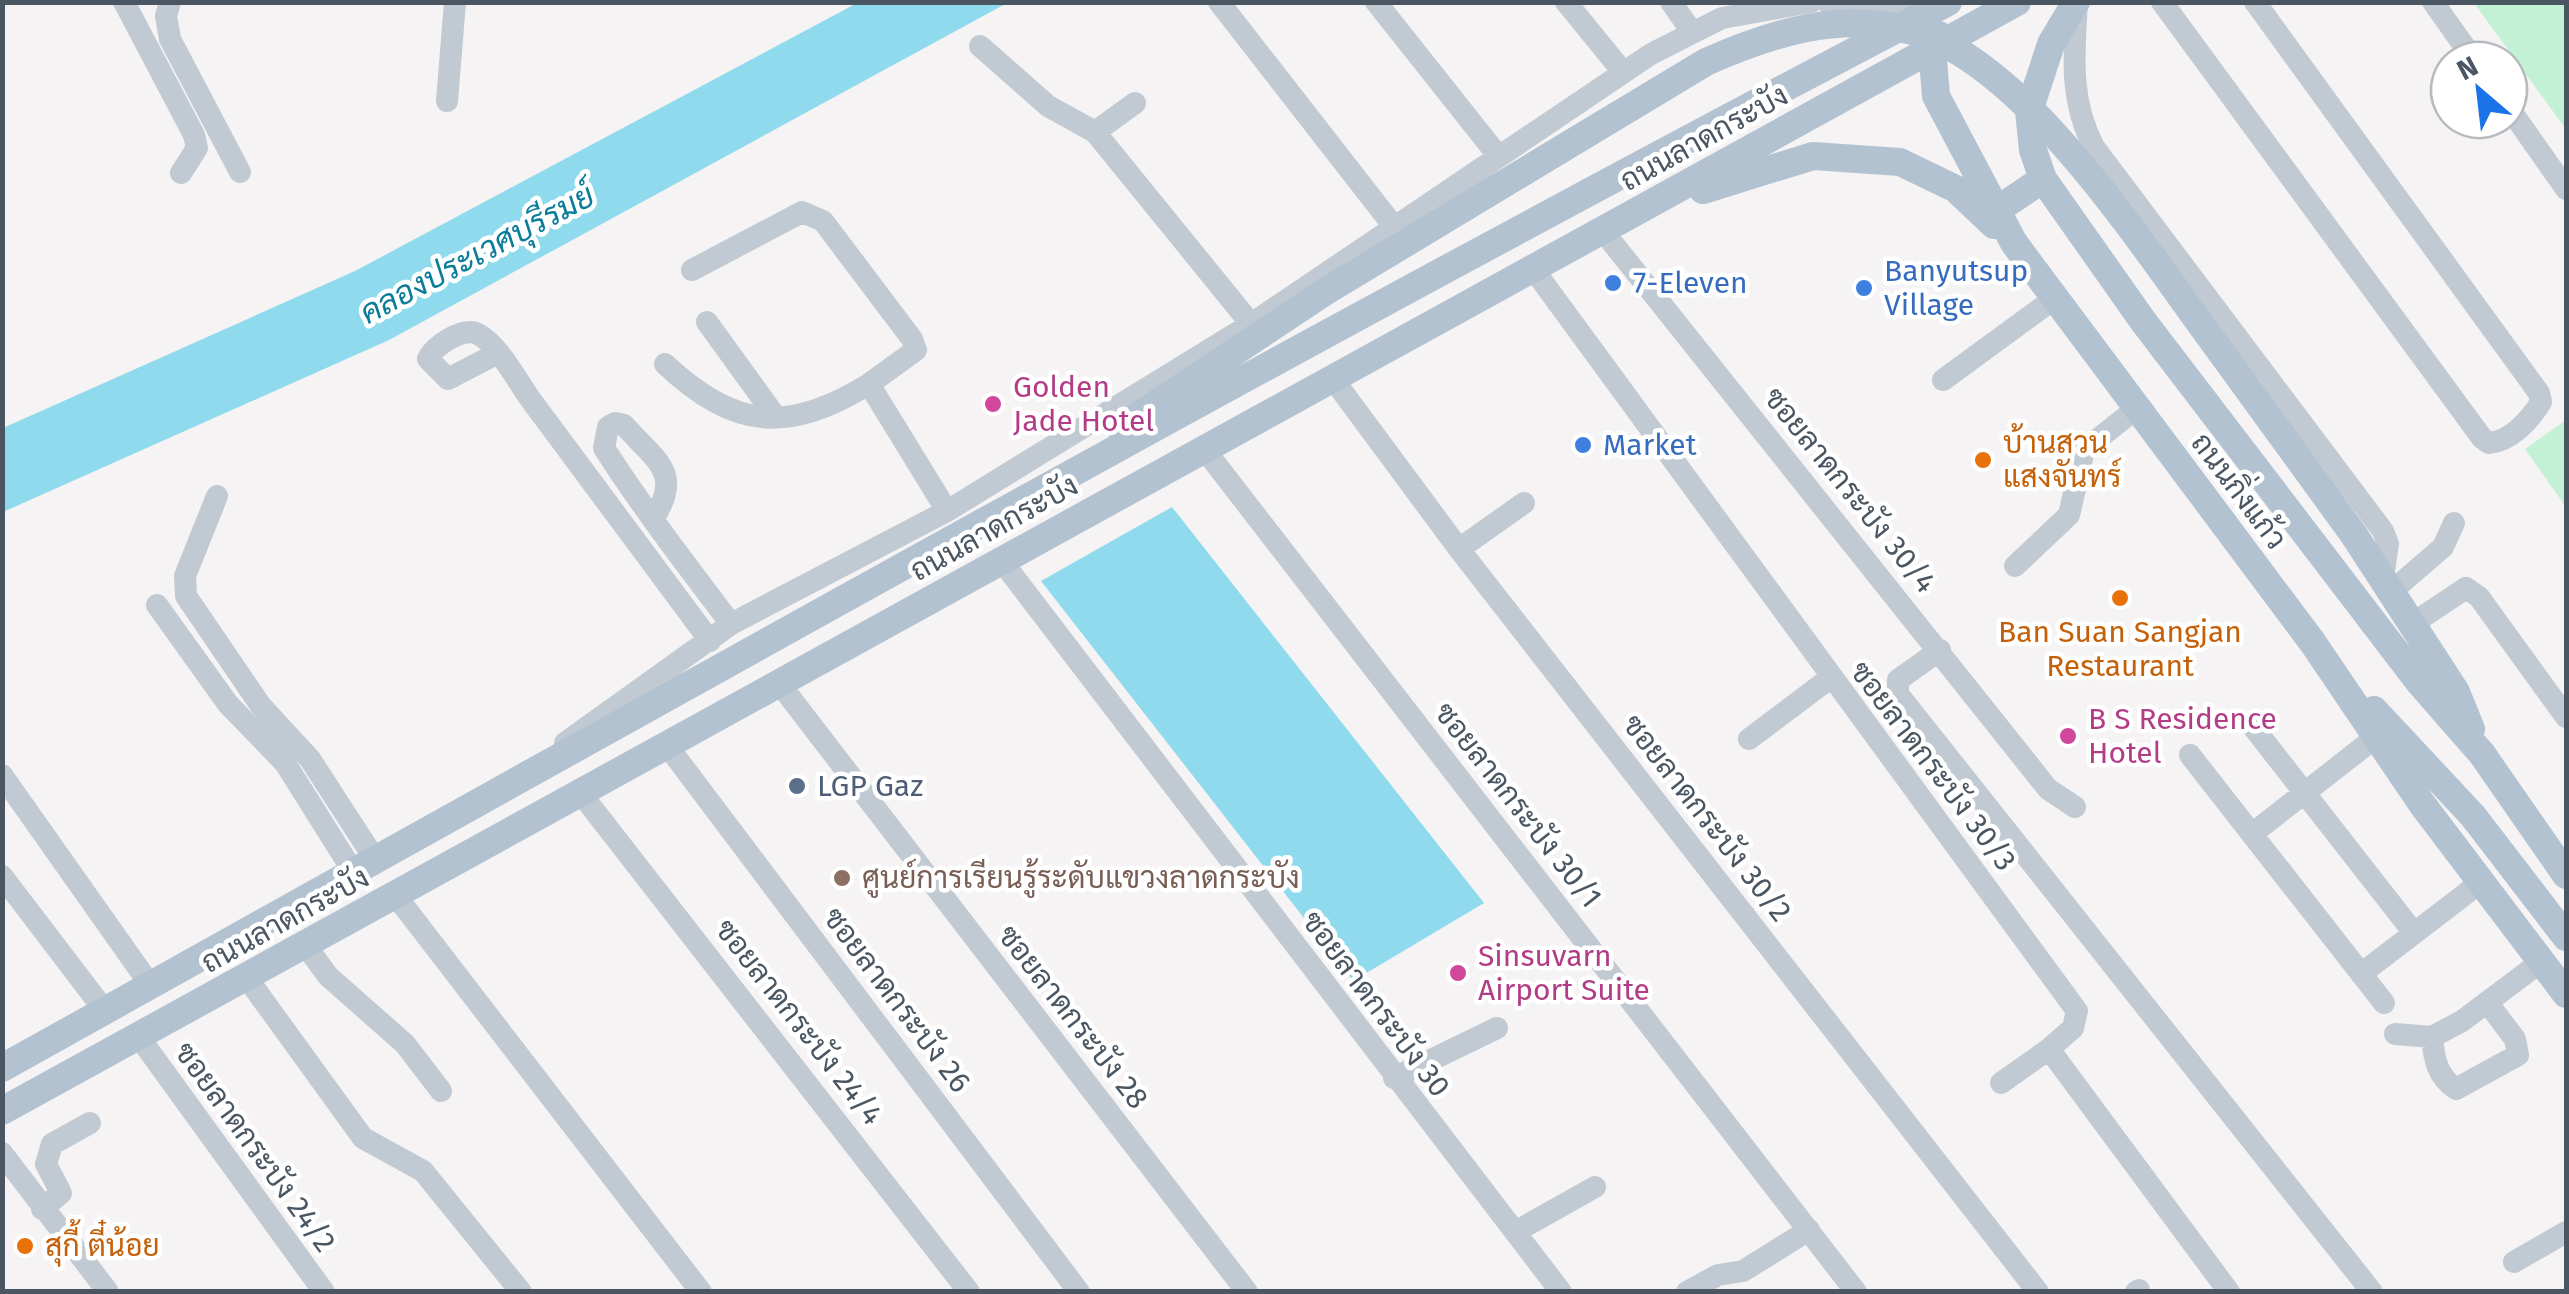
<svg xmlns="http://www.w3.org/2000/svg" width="2569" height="1294" font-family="'Fira Sans',Sarabun,sans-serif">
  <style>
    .green { fill: #c3f1d5 }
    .water { fill: #90daee }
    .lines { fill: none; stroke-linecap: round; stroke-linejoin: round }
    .path { stroke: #7ad0a6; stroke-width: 4; stroke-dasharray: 8 5; stroke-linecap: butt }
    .minor { stroke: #c1cad2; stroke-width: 22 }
    .major { stroke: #b3c2d1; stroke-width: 28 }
    .major-bridge { stroke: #b3c2d1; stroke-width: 28 }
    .shop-dot { fill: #3f7fe0; stroke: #fff; stroke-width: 4 }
    .hotel-dot { fill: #d1479c; stroke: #fff; stroke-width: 4 }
    .food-dot { fill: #e8710a; stroke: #fff; stroke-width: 4 }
    .service-dot { fill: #5c6f8a; stroke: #fff; stroke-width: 4 }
    .education-dot { fill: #8d6e63; stroke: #fff; stroke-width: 4 }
    .labels { text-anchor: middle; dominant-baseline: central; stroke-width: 9; stroke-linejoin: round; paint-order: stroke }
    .street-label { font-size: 30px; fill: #4a5661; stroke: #fff }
    .shop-label { font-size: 30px; fill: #366cbe; stroke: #fff; text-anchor: start }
    .hotel-label { font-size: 30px; fill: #b23c85; stroke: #fff; text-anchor: start }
    .food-label { font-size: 30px; fill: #c56008; stroke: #fff; text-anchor: start }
    .service-label { font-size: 30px; fill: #4e5e75; stroke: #fff; text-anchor: start }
    .education-label { font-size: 30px; fill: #785e54; stroke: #fff; text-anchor: start }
    .water-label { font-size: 32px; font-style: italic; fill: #0c7c9b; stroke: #fff }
  </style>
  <rect width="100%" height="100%" fill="#f5f3f3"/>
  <path class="green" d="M2474,3H2566V129Z
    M2566,420V507L2525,449Z"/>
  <path class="water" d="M859,2L1007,3L389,340L3,512V428L355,271Z
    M1172,507L1484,903L1353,981L1041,581Z"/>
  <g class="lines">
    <path class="path" d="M634,2L635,4"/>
    <path class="minor" d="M124,2L194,135L197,148L181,173
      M170,2L166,16L170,39L240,172
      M1219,2L1395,228
      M1376,2L1499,157
      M1566,2L1623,72
      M1671,2L1692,32
      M1827,2L1942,6
      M2077,2C2074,54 2069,100 2094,147L2383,531L2388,544L2383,578
      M2162,2L2482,438L2489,443C2511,441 2530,420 2541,402L2539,393L2255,2
      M2433,2L2474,60
      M980,46L1048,106L1095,132L1251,324
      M447,101L455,2
      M2509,108L2566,189
      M1095,132L1135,103
      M1603,231L2048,789L2075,807
      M692,270L802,212L823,221L912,339L916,350L869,384L947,511
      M1534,270L2077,1011L2073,1028L2049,1049L2229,1292
      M707,322L775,416
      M496,354L448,379L428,359C433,346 464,326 478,334C499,345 517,381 531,400C591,480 650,561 710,641
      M665,364C734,429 788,434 869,384
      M1333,379L1459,549L2038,1292
      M1943,380L2055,298
      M1205,450L1856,1292
      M217,496L185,576L186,596L261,706L310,759L376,861
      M653,519C684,473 655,460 624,425L615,423L608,427L604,448C643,509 688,567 731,624
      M1459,549L1524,503
      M1001,560L1561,1292
      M2015,566L2069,515L2084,450L2137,408
      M2392,591L2443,547L2454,523
      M157,605L228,704L285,763L354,873
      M2412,624L2466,588L2479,597L2566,717
      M1940,650L1898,680V694L2372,1292
      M779,683L1247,1292
      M2250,723L2414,933
      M1749,739L1830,678
      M565,743L731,624L947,511L1251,324L1651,54L1722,18L1811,2
      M666,744L1079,1292
      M2190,755L2384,1003
      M2,775L151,986
      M579,791L969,1292
      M2252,834L2376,737
      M2,876L105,1011
      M396,896L701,1292
      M306,946L328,976L405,1044L441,1091
      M2361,974L2481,882
      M247,978L363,1138L423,1171L521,1292
      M2395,1034L2432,1037L2462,1021L2542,961
      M139,1037L324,1292
      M2432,1037C2434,1059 2437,1076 2456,1089L2518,1055L2515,1039L2487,1002
      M1394,1078L1497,1028
      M2001,1083L2049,1049
      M2,1153L108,1292
      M42,1209L61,1193L46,1164L52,1144L90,1123
      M1515,1232L1595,1187
      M2514,1262L2566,1232
      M1687,1292L1718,1275L1743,1271L1809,1230
      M2136,1292L2139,1290"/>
    <path class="major" d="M2076,2L2051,44L2029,111L2033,150L2043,179L2143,321L2419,682L2482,754L2566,875
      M1939,35L1932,49L1936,96L2014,243L2313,643L2422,804L2566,994
      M1703,190L1813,156L1900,162L1956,189L1994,225
      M1997,210L2043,179
      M1120,428L1326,291
      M2354,535L2456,692L2471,729
      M2374,710L2473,816L2566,937
      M2,1068C648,708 1292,345 1948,2
      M2,1111L2017,2"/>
    <path class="major-bridge" d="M1326,291L1706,62C1771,33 1841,11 1912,31C2021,60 2137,237 2202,326C2252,395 2303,465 2354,535"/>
  </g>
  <g class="shop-dot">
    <circle cx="1613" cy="283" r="10"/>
    <circle cx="1864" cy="288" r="10"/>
    <circle cx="1583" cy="445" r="10"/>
  </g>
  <g class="hotel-dot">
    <circle cx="993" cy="404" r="10"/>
    <circle cx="2068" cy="736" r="10"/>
    <circle cx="1458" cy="973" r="10"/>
  </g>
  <g class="food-dot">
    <circle cx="1983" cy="460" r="10"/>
    <circle cx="2120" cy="598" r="10"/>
    <circle cx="25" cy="1246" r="10"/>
  </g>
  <circle class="service-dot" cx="797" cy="786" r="10"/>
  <circle class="education-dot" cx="842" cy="878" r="10"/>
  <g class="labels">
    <g class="street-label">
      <text transform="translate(1704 138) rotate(-29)">ถนนลาดกระบัง</text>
      <text transform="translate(1850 490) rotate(51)">ซอยลาดกระบัง 30/4</text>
      <text transform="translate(2239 491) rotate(53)">ถนนกิ่งแก้ว</text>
      <text transform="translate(994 528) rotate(-29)">ถนนลาดกระบัง</text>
      <text transform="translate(1933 766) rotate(53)">ซอยลาดกระบัง 30/3</text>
      <text transform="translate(1518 805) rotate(52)">ซอยลาดกระบัง 30/1</text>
      <text transform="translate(1707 818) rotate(52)">ซอยลาดกระบัง 30/2</text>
      <text transform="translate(285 920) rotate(-29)">ถนนลาดกระบัง</text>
      <text transform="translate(897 1000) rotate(53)">ซอยลาดกระบัง 26</text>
      <text transform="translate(1376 1004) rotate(53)">ซอยลาดกระบัง 30</text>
      <text transform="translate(1073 1017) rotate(52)">ซอยลาดกระบัง 28</text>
      <text transform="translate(799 1022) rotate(52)">ซอยลาดกระบัง 24/4</text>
      <text transform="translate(255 1147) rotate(54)">ซอยลาดกระบัง 24/2</text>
    </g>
    <g class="shop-label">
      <text x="1884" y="271">Banyutsup<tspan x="1884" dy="34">Village</tspan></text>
      <text x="1633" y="283">7-Eleven</text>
      <text x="1603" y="445">Market</text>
    </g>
    <g class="hotel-label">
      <text x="1013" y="387">Golden<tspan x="1013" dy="34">Jade Hotel</tspan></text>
      <text x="2088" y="719">B S Residence<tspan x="2088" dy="34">Hotel</tspan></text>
      <text x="1478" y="956">Sinsuvarn<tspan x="1478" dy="34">Airport Suite</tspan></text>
    </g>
    <g class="food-label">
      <text x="2003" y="443">บ้านสวน<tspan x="2003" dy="34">แสงจันทร์</tspan></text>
      <text x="2120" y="632" text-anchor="middle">Ban Suan Sangjan<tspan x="2120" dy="34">Restaurant</tspan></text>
      <text x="45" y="1246">สุกี้ ตี๋น้อย</text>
    </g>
    <g class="service-label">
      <text x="817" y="786">LGP Gaz</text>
    </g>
    <g class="education-label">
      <text x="862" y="878">ศูนย์การเรียนรู้ระดับแขวงลาดกระบัง</text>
    </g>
    <g class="water-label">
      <text transform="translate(477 254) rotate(-28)">คลองประเวศบุรีรมย์</text>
    </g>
  </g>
  <rect width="2569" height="1294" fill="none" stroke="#4a5661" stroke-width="10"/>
  <g transform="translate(2479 90) rotate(332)"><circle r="48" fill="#ffffff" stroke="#b7bbc0" stroke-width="2.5"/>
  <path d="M0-8L18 38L0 25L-18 38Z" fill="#1a73e8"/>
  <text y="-15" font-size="28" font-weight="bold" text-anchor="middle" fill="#4a5661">N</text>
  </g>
</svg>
